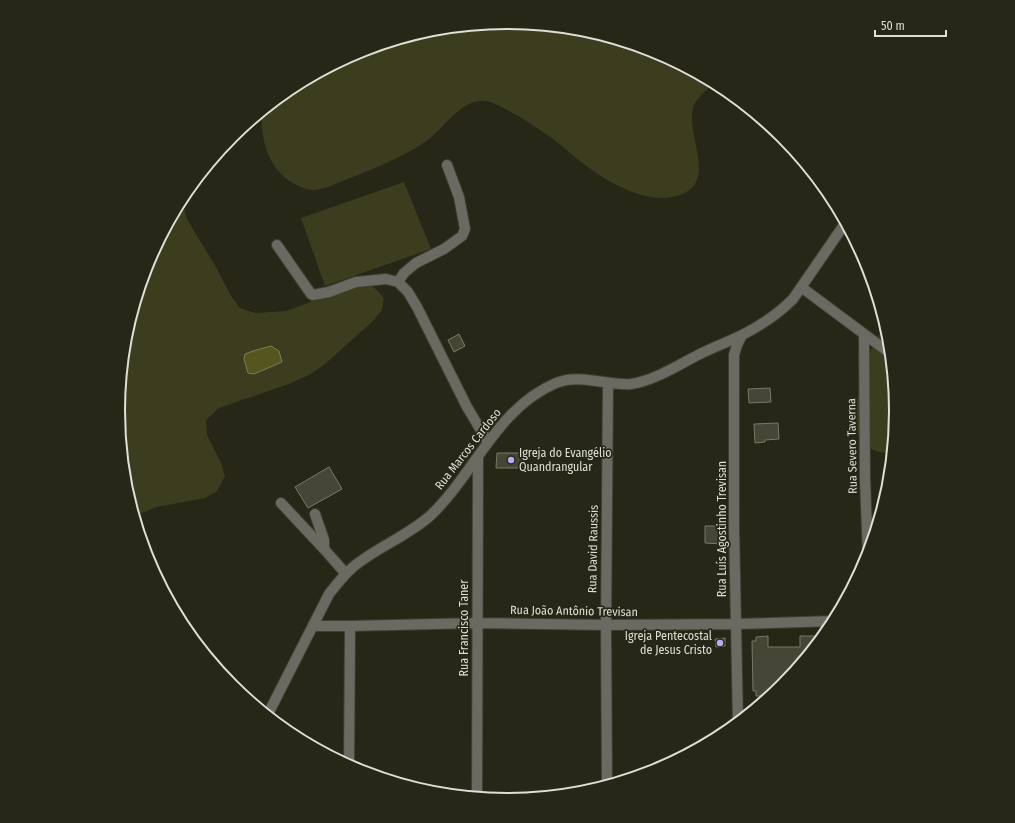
<svg xmlns="http://www.w3.org/2000/svg" width="1015" height="823" font-family="'Fira Sans Condensed',sans-serif">
  <style>
    .green { fill: #3c3c1f }
    .water { fill: #55551f; stroke: #7e7e56 }
    .building { fill: #454635; stroke: #787967 }
    .lines { fill: none; stroke-linecap: round; stroke-linejoin: round }
    .minor-casing { stroke: #404132; stroke-width: 12 }
    .minor { stroke: #6a6a62; stroke-width: 10 }
    .poi-dot { fill: #b6acf8; stroke: #262717; stroke-width: 1.5 }
    .labels { text-anchor: middle; dominant-baseline: central; stroke-width: 3.5; stroke-linejoin: round; paint-order: stroke }
    .street-label { font-size: 12px; fill: #dedfd5; stroke: #262717 }
    .poi-label { font-size: 12px; fill: #dedfd5; stroke: #262717; text-anchor: start }
    .rim { fill: none; stroke: #dedfd5; stroke-width: 2 }
  </style>
  <rect width="100%" height="100%" fill="#262717"/>
  <path class="green" d="M508,22L584,30L657,52L715,83C708,88 698,97 694,105C684,128 714,174 688,191C659,209 618,188 593,171C579,161 566,149 553,139C537,128 508,108 490,102C465,94 446,126 429,139C403,159 359,174 328,187C323,188 318,190 313,190C305,190 299,186 293,183C268,168 260,139 262,112L291,88L359,52L432,29Z
    M404,182L431,249L325,286L301,218Z
    M188,190L183,205L187,219L216,267L231,296L240,308L255,313L286,311L308,303L331,286L345,281L372,285L384,298L382,310L372,322L325,364L311,374L289,384L219,408L206,420L207,435L221,463L225,476L217,491L205,498L157,507L134,516L125,487L118,411L126,335L148,262L184,195Z
    M845,221L858,245C846,242 841,232 845,221Z
    M887,327L890,336L897,412L893,453C845,455 854,407 863,376C868,360 872,338 887,327Z"/>
  <path class="water" d="M271,346L279,351L282,362L254,374L248,373L244,359L245,354L253,351Z"/>
  <path class="building" d="M459,334L465,346L454,352L448,340Z
    M770,388L771,402L749,403L748,389Z
    M778,423L779,439L765,440V442L755,443L754,424Z
    M497,453H526L525,468H496Z
    M329,467L342,489L308,508L295,487Z
    M705,526H722V544L705,543Z
    M768,636V647H800V636H825L783,687L772,696H756V691H753L752,641H756V637Z
    M725,638V646L716,647L715,639Z"/>
  <g class="lines">
    <defs>
      <path id="minor" d="M277,245L311,294L313,295L329,292L356,282L386,279L398,282L408,292L417,307L467,407L488,442
        M398,282L404,273L416,263L444,249L462,236L465,229L459,197L447,165
        M801,287L891,354
        M864,334L865,479L868,557
        M281,503L324,549L346,574
        M315,514L324,540V549
        M313,626H350L477,623L606,625L736,624L835,621
        M267,716L329,594C336,585 344,575 353,567C377,547 408,536 431,515C475,473 497,408 556,383C580,373 607,386 631,384C654,381 680,364 700,354C714,347 728,342 742,335C760,326 779,313 793,299L846,222
        M738,724L734,525V355L737,345L742,335
        M349,766L350,626
        M607,786L606,625L608,383
        M477,798L478,457"/>
    </defs>
    <use href="#minor" class="minor-casing"/>
    <use href="#minor" class="minor"/>
  </g>
  <g class="poi-dot">
    <circle cx="511" cy="460" r="4"/>
    <circle cx="720" cy="643" r="4"/>
  </g>
  <g class="labels">
    <g class="street-label">
      <text transform="translate(852 446) rotate(-91)">Rua Severo Taverna</text>
      <text transform="translate(468 449) rotate(-52)">Rua Marcos Cardoso</text>
      <text transform="translate(722 529) rotate(-90)">Rua Luís Agostinho Trevisan</text>
      <text transform="translate(593 549) rotate(-89)">Rua David Raussis</text>
      <text transform="translate(574 611) rotate(1)">Rua João Antônio Trevisan</text>
      <text transform="translate(464 628) rotate(-90)">Rua Francisco Taner</text>
    </g>
    <g class="poi-label">
      <text x="519" y="453">Igreja do Evangélio<tspan x="519" dy="14">Quandrangular</tspan></text>
      <text x="712" y="636" text-anchor="end">Igreja Pentecostal<tspan x="712" dy="14">de Jesus Cristo</tspan></text>
    </g>
  </g>
  <path d="M0 0H1015V823H0ZM125 411a382 382 0 1 1 764 0a382 382 0 1 1-764 0Z" fill="#262717" fill-rule="evenodd"/>
  <path class="rim" d="M125 411a382 382 0 1 1 764 0a382 382 0 1 1-764 0Z"/>
  <path d="M875 30v6h71v-6" fill="none" stroke="#dedfd5" stroke-width="2"/>
  <text x="881" y="30" font-size="12" fill="#dedfd5" stroke="#262717" stroke-width="3" paint-order="stroke">50 m</text>
</svg>
